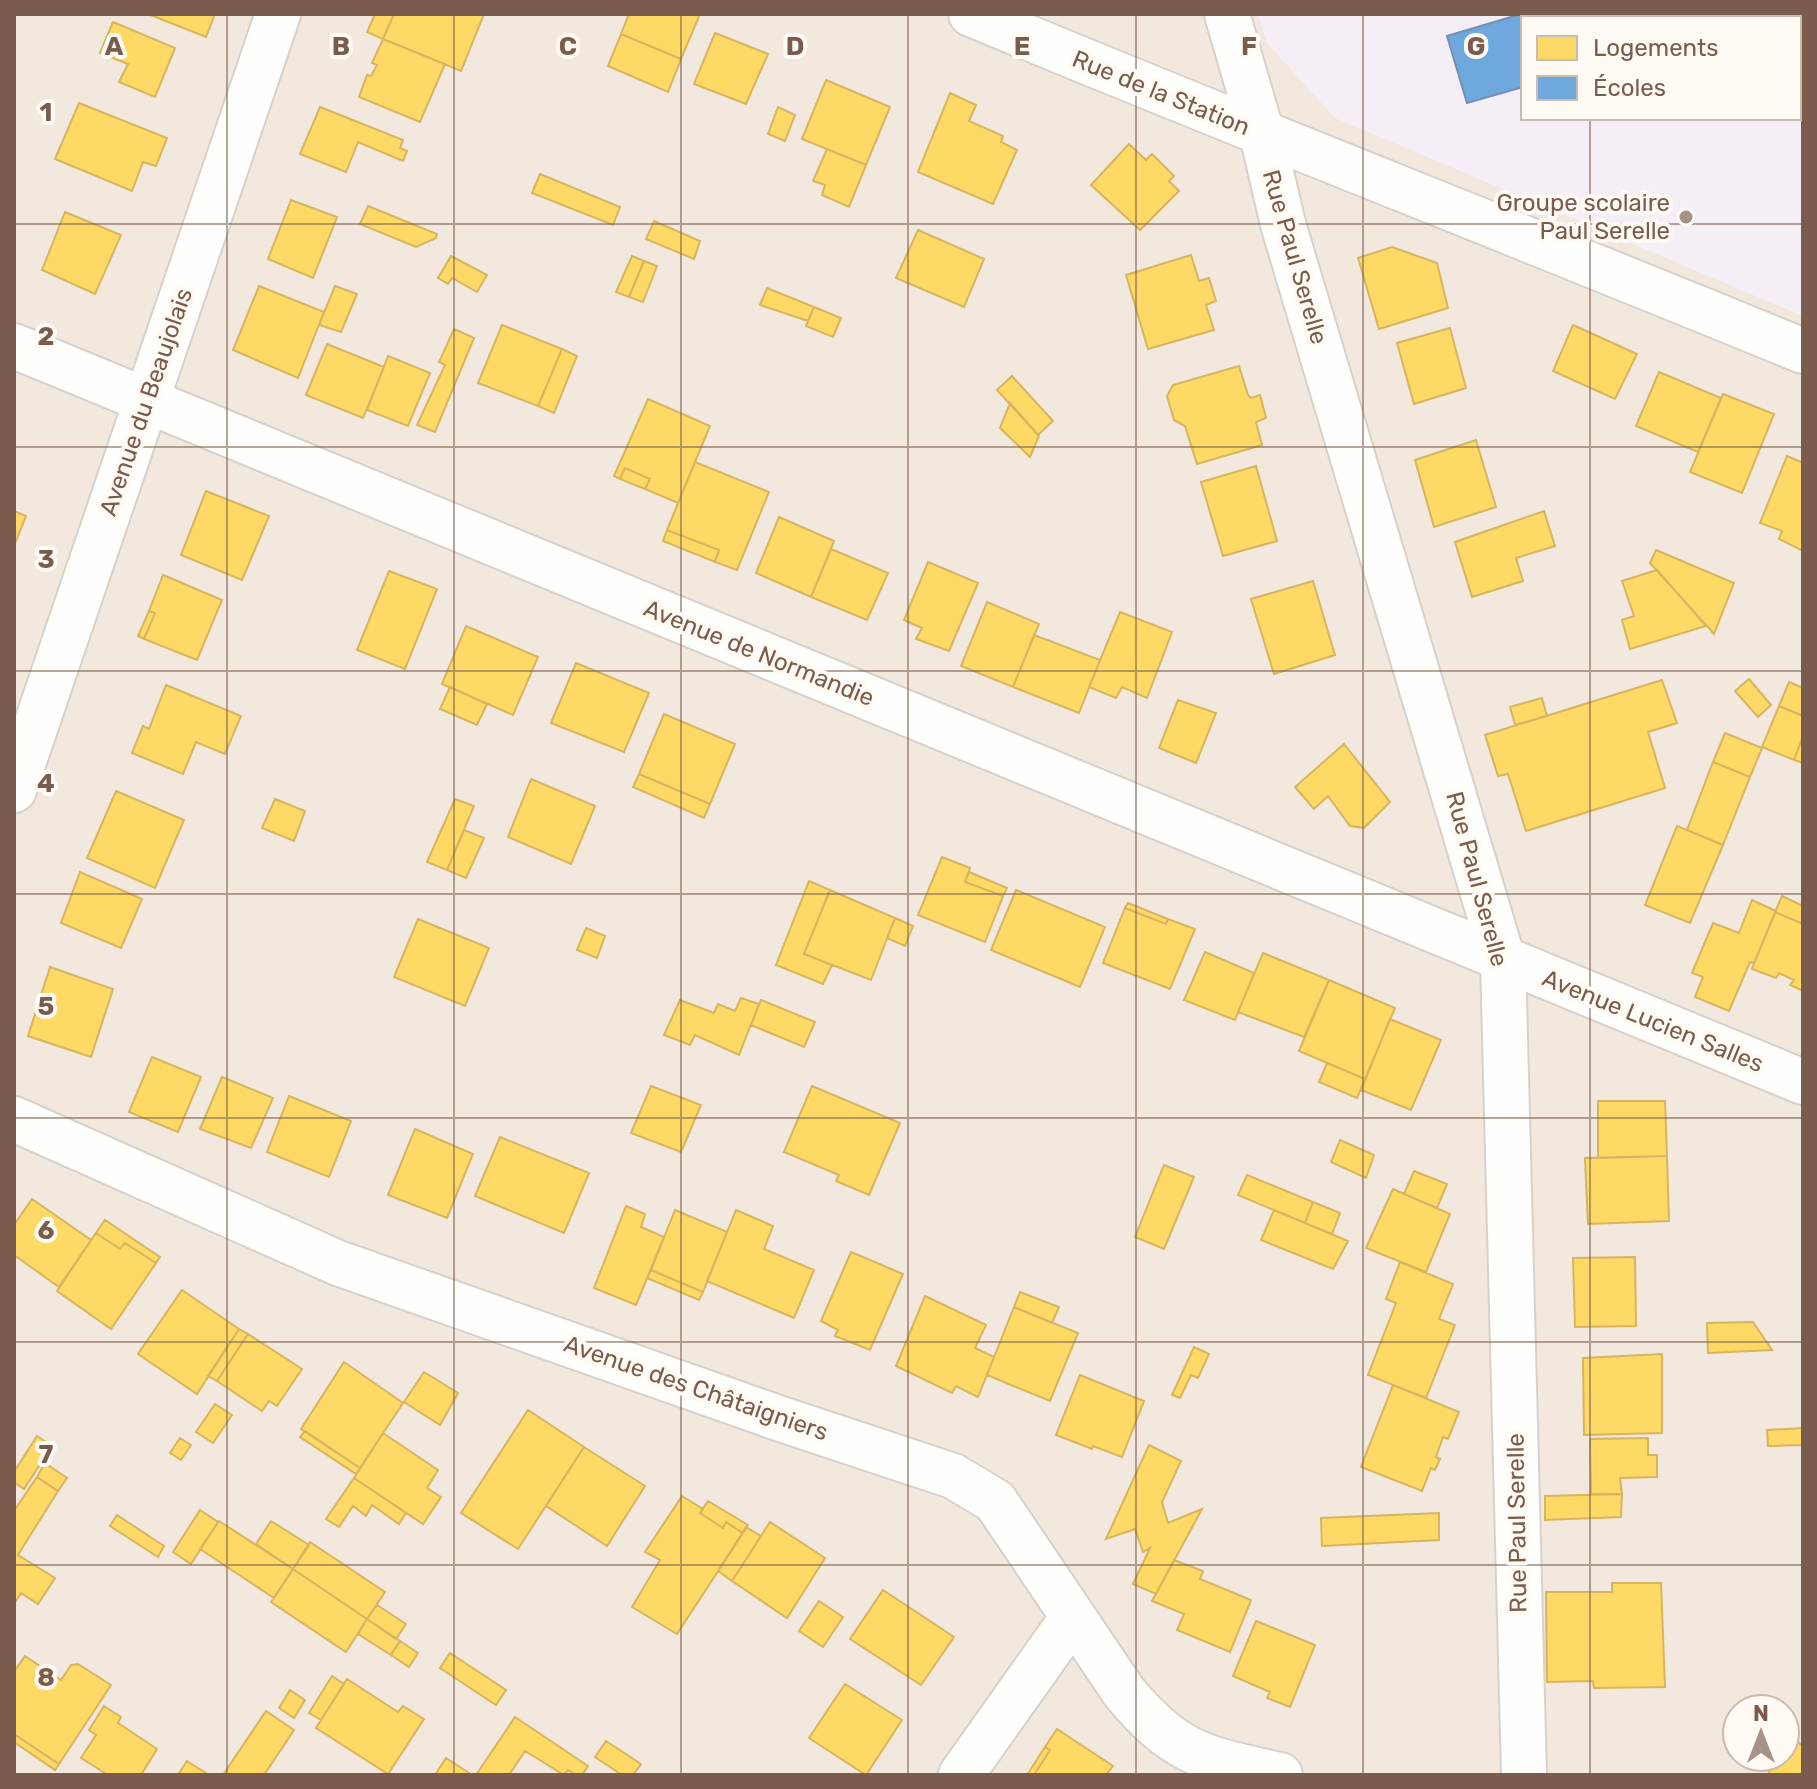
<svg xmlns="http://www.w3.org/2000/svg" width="1817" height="1789" font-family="Rubik,sans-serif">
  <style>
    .residential { fill: #f2e8de; fill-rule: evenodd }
    .education { fill: #f6eef6; fill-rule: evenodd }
    .homes { fill: #ffd966; stroke: #d7b45e; stroke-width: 2 }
    .schools { fill: #6fa8dc; stroke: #7291b1; stroke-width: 2 }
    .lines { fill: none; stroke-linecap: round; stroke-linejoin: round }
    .minor-casing { stroke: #d7d1cb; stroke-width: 48 }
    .minor { stroke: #fefefd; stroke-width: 44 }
    .grid { fill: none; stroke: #7a5c4d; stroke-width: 2; stroke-opacity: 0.55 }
    .poi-dot { fill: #a69286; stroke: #fffaf3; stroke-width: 3 }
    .labels { text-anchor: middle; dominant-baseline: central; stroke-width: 8; stroke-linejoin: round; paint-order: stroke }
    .street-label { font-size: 24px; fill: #7a5c4d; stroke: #fffaf3 }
    .poi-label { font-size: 24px; fill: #7a5c4d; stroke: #fffaf3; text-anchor: end }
    .grid-label { font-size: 26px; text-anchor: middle; font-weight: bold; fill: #7a5c4d; stroke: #fffaf3; stroke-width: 8; stroke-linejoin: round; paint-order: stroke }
  </style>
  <rect width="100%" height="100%" fill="#f9f5f0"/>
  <path class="residential" d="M14,14H1803V1775H14ZM1523,18H1799V118H1523ZM1737,1709H1785V1757H1737Z"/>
  <path class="education" d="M1258,14H1803V316L1335,118L1267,43ZM1523,18H1799V118H1523Z"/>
  <path class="homes" d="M148,14H215L206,37Z
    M375,14H394L383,39L367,32Z
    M394,14H484L461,71L383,39Z
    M629,14H700L681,59L621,34Z
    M113,22L175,48L155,97L119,82L128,64L100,53Z
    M715,33L768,54L746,104L694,84Z
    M621,34L681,59L668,92L608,66Z
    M383,39L445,64L420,122L359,97L367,75L371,76L377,65L372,63Z
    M826,80L890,107L866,165L802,139Z
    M950,93L976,105L969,121L1003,136L1001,142L1017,150L993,204L918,172Z
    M79,103L167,138L156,166L143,162L132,191L55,159Z
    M320,107L403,140L400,148L407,151L403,161L358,142L346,172L300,154Z
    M778,107L795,115L785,141L768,134Z
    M1129,144L1146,160L1152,154L1174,176L1169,181L1179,191L1140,230L1091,185Z
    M827,149L866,165L849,207L822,195L825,185L813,181Z
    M540,174L620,207L613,225L532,193Z
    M291,200L337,217L313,278L268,259Z
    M368,206L437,234L436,238L416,247L360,224Z
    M65,212L121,235L95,294L42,270Z
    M654,221L700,241L694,259L646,239Z
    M918,230L984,259L964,307L896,278Z
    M1392,247L1437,263L1448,308L1379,329L1358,258Z
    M1191,255L1199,281L1209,278L1216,301L1206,305L1214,330L1148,349L1126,275Z
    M451,256L487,275L477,292L452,278L448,284L438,278Z
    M632,256L644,261L629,297L616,292Z
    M644,261L657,266L643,302L629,297Z
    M259,286L324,312L298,378L233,350Z
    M335,286L357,294L341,332L319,325Z
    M767,288L814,307L808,321L760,305Z
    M814,307L841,318L833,337L806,326Z
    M502,325L562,349L538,406L478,383Z
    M1573,325L1637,354L1615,399L1553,371Z
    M1450,328L1466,388L1414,404L1397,343Z
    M454,329L474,338L435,432L417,425L445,365L439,362Z
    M327,344L384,367L363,418L306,395Z
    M562,349L577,356L554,413L538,406Z
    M388,356L430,373L408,426L367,410Z
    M1239,366L1248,395L1251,398L1260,395L1266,418L1256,422L1262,445L1197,464L1185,426L1174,420L1167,396L1173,385Z
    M1659,372L1721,398L1698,452L1636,426Z
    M1012,376L1053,421L1038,435L997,390Z
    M1723,394L1774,414L1742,493L1690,472Z
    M648,399L710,426L678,503L645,489L650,479L625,468L620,479L614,476Z
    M1010,403L1039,436L1030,457L1000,428Z
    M1476,440L1496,507L1434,527L1415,460Z
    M1787,456L1803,463V551L1779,539L1782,531L1760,523Z
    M695,462L769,492L737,570L715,562L719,550L667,530Z
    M1256,466L1277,541L1223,556L1201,482Z
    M625,468L650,479L645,489L620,479Z
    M206,491L269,516L242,580L181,555Z
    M14,511L26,516L14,546Z
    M1544,511L1555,546L1516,558L1523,581L1472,597L1455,542Z
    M779,517L834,541L811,597L756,573Z
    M667,530L719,550L715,562L663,541Z
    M831,549L888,573L867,620L811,597Z
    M1656,550L1734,583L1714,634L1650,563Z
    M928,562L978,583L949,651L916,639L922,628L904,620Z
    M1657,570L1706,626L1630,649L1622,620L1634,616L1622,581Z
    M389,571L437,589L405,669L357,650Z
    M163,575L222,600L197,660L144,639L155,613L149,611Z
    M1313,581L1335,655L1274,674L1251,599Z
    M987,602L1039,624L1013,687L961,666Z
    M149,611L155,613L144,639L138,636Z
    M1120,612L1172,632L1147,698L1122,687L1116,698L1089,687Z
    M466,626L538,657L513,715L442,684Z
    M1034,635L1100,660L1079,713L1013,687Z
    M576,663L649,693L624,752L551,723Z
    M1749,679L1771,705L1758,717L1735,691Z
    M1662,680L1677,723L1648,732L1665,788L1526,831L1508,774L1498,776L1485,735Z
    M1789,682L1803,688V716L1779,706Z
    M166,685L241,716L225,754L196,742L183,774L132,753L143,726L149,729Z
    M450,687L487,704L477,725L440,709Z
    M1542,698L1547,716L1515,725L1510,707Z
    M1178,700L1216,713L1196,763L1159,748Z
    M1779,706L1803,716V736L1794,760L1762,747Z
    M664,714L735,744L710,804L639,774Z
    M1725,733L1762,748L1750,777L1713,762Z
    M1803,736V763L1794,760Z
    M1344,744L1390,802L1364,828L1350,826L1328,796L1314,809L1295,787Z
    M1713,762L1750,777L1723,845L1687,830Z
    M639,774L710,804L704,818L633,787Z
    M531,779L595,806L571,864L508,837Z
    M116,791L184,820L155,888L87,858Z
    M275,799L305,811L294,841L262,828Z
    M455,799L474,806L447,870L427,862Z
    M1677,826L1723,845L1690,923L1645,905Z
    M464,830L484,838L466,878L447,870Z
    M942,857L970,868L965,882L1003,896L985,942L918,915Z
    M80,872L142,899L121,948L61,923Z
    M969,872L1007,888L1003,896L965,882Z
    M809,881L830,890L804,954L832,965L823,984L776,965Z
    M830,890L895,918L871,980L804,954Z
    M1016,890L1105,927L1080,987L991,950Z
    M1782,896L1803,906V924L1775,912Z
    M1752,900L1776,911L1754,963L1750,962L1729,1011L1695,997L1703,977L1692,973L1713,923L1739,933Z
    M1128,903L1168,919L1166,924L1125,908Z
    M1125,908L1166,924L1168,919L1195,929L1170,989L1103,963Z
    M1775,912L1803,924V991L1790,985L1794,980L1779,973L1776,978L1752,969Z
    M895,918L913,926L905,946L887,938Z
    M418,919L489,948L465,1006L394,977Z
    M586,928L605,936L597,958L577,950Z
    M1205,952L1254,973L1235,1020L1184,1000Z
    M1263,953L1329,980L1304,1037L1238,1012Z
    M50,967L113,989L91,1057L28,1036Z
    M1329,980L1395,1008L1365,1079L1299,1051Z
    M741,998L759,1004L739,1055L695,1035L690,1045L664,1035L680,1000L714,1013L718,1004L735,1011Z
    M761,1000L815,1022L804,1047L751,1025Z
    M1390,1019L1441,1040L1411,1110L1361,1090Z
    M152,1057L201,1077L178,1132L129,1112Z
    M1327,1063L1365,1079L1357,1098L1319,1082Z
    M222,1077L273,1098L251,1148L200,1129Z
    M651,1086L701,1105L681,1152L631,1133Z
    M812,1086L900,1123L869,1195L836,1181L839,1175L784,1152Z
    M289,1096L351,1121L329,1177L267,1152Z
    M1598,1101H1665L1667,1156L1598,1158Z
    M415,1129L473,1154L447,1218L388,1195Z
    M500,1137L589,1173L564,1233L475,1196Z
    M1340,1140L1374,1155L1366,1178L1331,1162Z
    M1667,1156L1669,1221L1588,1224L1585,1158Z
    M1164,1165L1194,1177L1164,1249L1135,1237Z
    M1414,1171L1447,1184L1437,1208L1404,1194Z
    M1247,1175L1313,1202L1305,1223L1238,1195Z
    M1393,1189L1450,1214L1426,1272L1366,1248Z
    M32,1199L91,1240L59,1287L14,1255V1225Z
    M1313,1202L1340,1213L1332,1234L1305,1223Z
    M626,1206L645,1214L641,1227L664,1237L636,1305L594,1288Z
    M675,1210L727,1232L703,1292L651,1270Z
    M736,1210L773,1226L764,1249L814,1270L794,1318L707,1281Z
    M1274,1210L1348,1241L1333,1269L1261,1240Z
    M105,1220L160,1257L156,1263L125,1243L120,1249L96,1233Z
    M96,1233L120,1249L125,1243L156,1263L111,1329L57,1291Z
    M851,1252L903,1274L870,1350L835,1336L838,1330L821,1321Z
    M1635,1257L1636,1326L1575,1327L1573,1258Z
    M1400,1262L1453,1284L1439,1319L1455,1325L1426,1398L1368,1375L1396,1303L1386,1299Z
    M651,1270L703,1292L699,1300L647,1278Z
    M182,1290L239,1329L197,1394L138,1354Z
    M1020,1292L1059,1307L1052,1323L1014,1307Z
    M925,1296L986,1325L975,1348L994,1357L978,1397L956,1386L952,1393L896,1366Z
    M1014,1307L1078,1333L1050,1401L987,1375Z
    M1753,1322L1772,1350L1708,1353L1707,1323Z
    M239,1329L248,1334L217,1381L208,1376Z
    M248,1334L302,1369L277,1406L269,1401L262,1411L217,1381Z
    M1194,1347L1209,1354L1198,1378L1191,1375L1180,1398L1172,1395Z
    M1662,1354V1433L1584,1435L1583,1358Z
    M344,1362L403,1403L360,1468L301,1429Z
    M424,1372L458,1393L440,1425L404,1402Z
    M1080,1375L1144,1401L1122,1457L1093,1446L1092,1449L1056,1435Z
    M1393,1385L1459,1412L1448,1439L1443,1437L1436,1457L1440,1459L1435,1470L1431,1468L1422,1491L1361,1467Z
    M215,1404L232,1415L213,1443L196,1432Z
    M528,1410L584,1447L518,1549L461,1513Z
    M1803,1428V1445L1768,1446L1767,1430Z
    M305,1431L360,1468L356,1474L300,1437Z
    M383,1433L438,1470L427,1488L441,1497L423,1524L354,1478Z
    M37,1436L52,1446L24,1489L14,1482V1472Z
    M180,1438L191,1445L181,1460L170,1453Z
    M1648,1438V1455H1657V1477L1620,1478L1622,1494H1591L1590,1439Z
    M1149,1445L1181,1461L1162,1502L1168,1523L1202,1509L1156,1594L1133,1584L1150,1548L1143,1552L1135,1529L1106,1539Z
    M584,1447L645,1486L607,1546L546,1506Z
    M45,1463L67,1478L58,1491L37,1477Z
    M37,1477L58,1491L18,1555L55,1578L38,1604L21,1593L14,1604V1511Z
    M354,1478L406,1513L399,1524L372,1505L366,1516L353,1506L339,1527L326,1519Z
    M1622,1494L1621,1517L1545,1520V1496Z
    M682,1496L703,1509L700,1513L723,1528L726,1522L743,1533L677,1634L632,1607L660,1560L645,1552Z
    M708,1501L748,1525L743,1533L726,1522L723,1528L700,1513Z
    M200,1510L218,1522L191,1564L173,1552Z
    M1439,1513V1540L1322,1546L1321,1518Z
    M117,1515L164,1546L158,1557L110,1526Z
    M219,1521L293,1569L274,1598L200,1549Z
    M271,1521L309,1545L293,1569L256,1544Z
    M770,1522L825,1558L787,1618L732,1581Z
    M746,1527L761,1536L732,1581L718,1571Z
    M310,1542L385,1592L367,1619L293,1569Z
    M1174,1560L1203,1571L1200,1579L1251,1600L1230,1652L1177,1630L1184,1614L1152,1601Z
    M293,1569L367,1619L346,1652L271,1602Z
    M1612,1583H1661L1665,1687L1594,1688L1593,1681L1547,1682L1546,1592H1612Z
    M883,1590L954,1637L921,1685L850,1639Z
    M819,1601L843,1617L823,1647L799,1631Z
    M377,1605L406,1624L396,1639L367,1619Z
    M367,1619L400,1641L391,1655L358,1634Z
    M1256,1621L1315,1645L1290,1707L1267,1698L1270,1692L1233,1676Z
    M400,1641L418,1653L409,1667L391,1655Z
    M450,1653L506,1690L496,1705L440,1668Z
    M25,1656L61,1680L71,1665L78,1664L111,1685L59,1764L14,1734V1672Z
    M332,1676L344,1684L321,1720L309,1713Z
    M347,1679L398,1712L403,1706L424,1719L388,1774L316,1728Z
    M845,1684L902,1720L866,1775L809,1738Z
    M290,1690L305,1700L294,1718L279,1708Z
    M104,1706L121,1717L118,1723L157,1749L141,1775H108L81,1758L96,1735L89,1730Z
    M266,1711L294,1730L264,1775H223Z
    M515,1717L588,1766L582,1775H576L568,1770L564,1775L525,1751L509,1775H476Z
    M1057,1729L1113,1766L1106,1775H1034L1050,1750L1045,1747Z
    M14,1734L59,1764L55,1770L14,1742Z
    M1785,1737L1803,1745V1775H1768L1775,1757H1785Z
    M606,1741L641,1764L633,1775H622L595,1757Z
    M1045,1747L1050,1750L1034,1775H1027Z
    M446,1758L472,1775H435Z
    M187,1761L209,1775H178Z"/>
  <path class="schools" d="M1521,14H1765L1752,18H1523V87L1467,103L1447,36Z"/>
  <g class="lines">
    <defs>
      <path id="minor" d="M971,14C1247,129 1526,237 1803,351
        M1227,14L1262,134L1283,224L1503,960L1524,1775
        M14,346L1803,1082
        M14,790L278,14
        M14,1119L338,1263L781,1419L953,1476L995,1501L1124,1692C1176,1755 1204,1758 1280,1775
        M961,1775L1073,1617"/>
    </defs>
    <use href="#minor" class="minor-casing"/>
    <use href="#minor" class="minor"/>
  </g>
  <path class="grid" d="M227,14V1775M454,14V1775M681,14V1775M908,14V1775M1136,14V1775M1363,14V1775M1590,14V18M1590,118V1775M14,224H1803M14,447H1803M14,671H1803M14,894H1803M14,1118H1803M14,1342H1803M14,1565H1803"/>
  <circle class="poi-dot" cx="1686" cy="217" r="8"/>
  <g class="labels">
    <g class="street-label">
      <text transform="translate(1161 93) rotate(22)">Rue de la Station</text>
      <text transform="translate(1295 257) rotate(74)">Rue Paul Serelle</text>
      <text transform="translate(146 402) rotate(-71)">Avenue du Beaujolais</text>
      <text transform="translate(759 653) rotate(22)">Avenue de Normandie</text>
      <text transform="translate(1477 879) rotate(75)">Rue Paul Serelle</text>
      <text transform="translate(1653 1021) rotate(22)">Avenue Lucien Salles</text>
      <text transform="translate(696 1388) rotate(19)">Avenue des Châtaigniers</text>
      <text transform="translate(1517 1523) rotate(-91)">Rue Paul Serelle</text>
    </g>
    <g class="poi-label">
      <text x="1670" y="203">Groupe scolaire<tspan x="1670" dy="28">Paul Serelle</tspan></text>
    </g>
  </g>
  <g class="grid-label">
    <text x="114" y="55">A</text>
    <text x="341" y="55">B</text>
    <text x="568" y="55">C</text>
    <text x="795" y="55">D</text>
    <text x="1022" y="55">E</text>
    <text x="1249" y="55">F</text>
    <text x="1476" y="55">G</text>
    <text x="46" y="121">1</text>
    <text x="46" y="345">2</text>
    <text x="46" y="568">3</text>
    <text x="46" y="792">4</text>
    <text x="46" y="1015">5</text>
    <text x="46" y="1239">6</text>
    <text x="46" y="1463">7</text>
    <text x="46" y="1686">8</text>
  </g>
  <rect width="1817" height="1789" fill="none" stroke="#7a5c4d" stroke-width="32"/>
  <rect x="1521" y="16" width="280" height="104" fill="#fffaf3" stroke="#cabbb1" stroke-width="2"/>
  <rect x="1537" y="36" width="40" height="24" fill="#ffd966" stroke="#cabbb1" stroke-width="2"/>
  <text x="1593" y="56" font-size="24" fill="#7a5c4d">Logements</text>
  <rect x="1537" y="76" width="40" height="24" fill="#6fa8dc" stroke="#cabbb1" stroke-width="2"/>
  <text x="1593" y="96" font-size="24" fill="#7a5c4d">Écoles</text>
  <g transform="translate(1761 1733)"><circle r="38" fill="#fffaf3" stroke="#cabbb1" stroke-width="2"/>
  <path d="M0-6L14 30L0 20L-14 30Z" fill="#a69286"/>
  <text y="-12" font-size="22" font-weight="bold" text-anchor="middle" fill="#7a5c4d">N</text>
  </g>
</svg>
